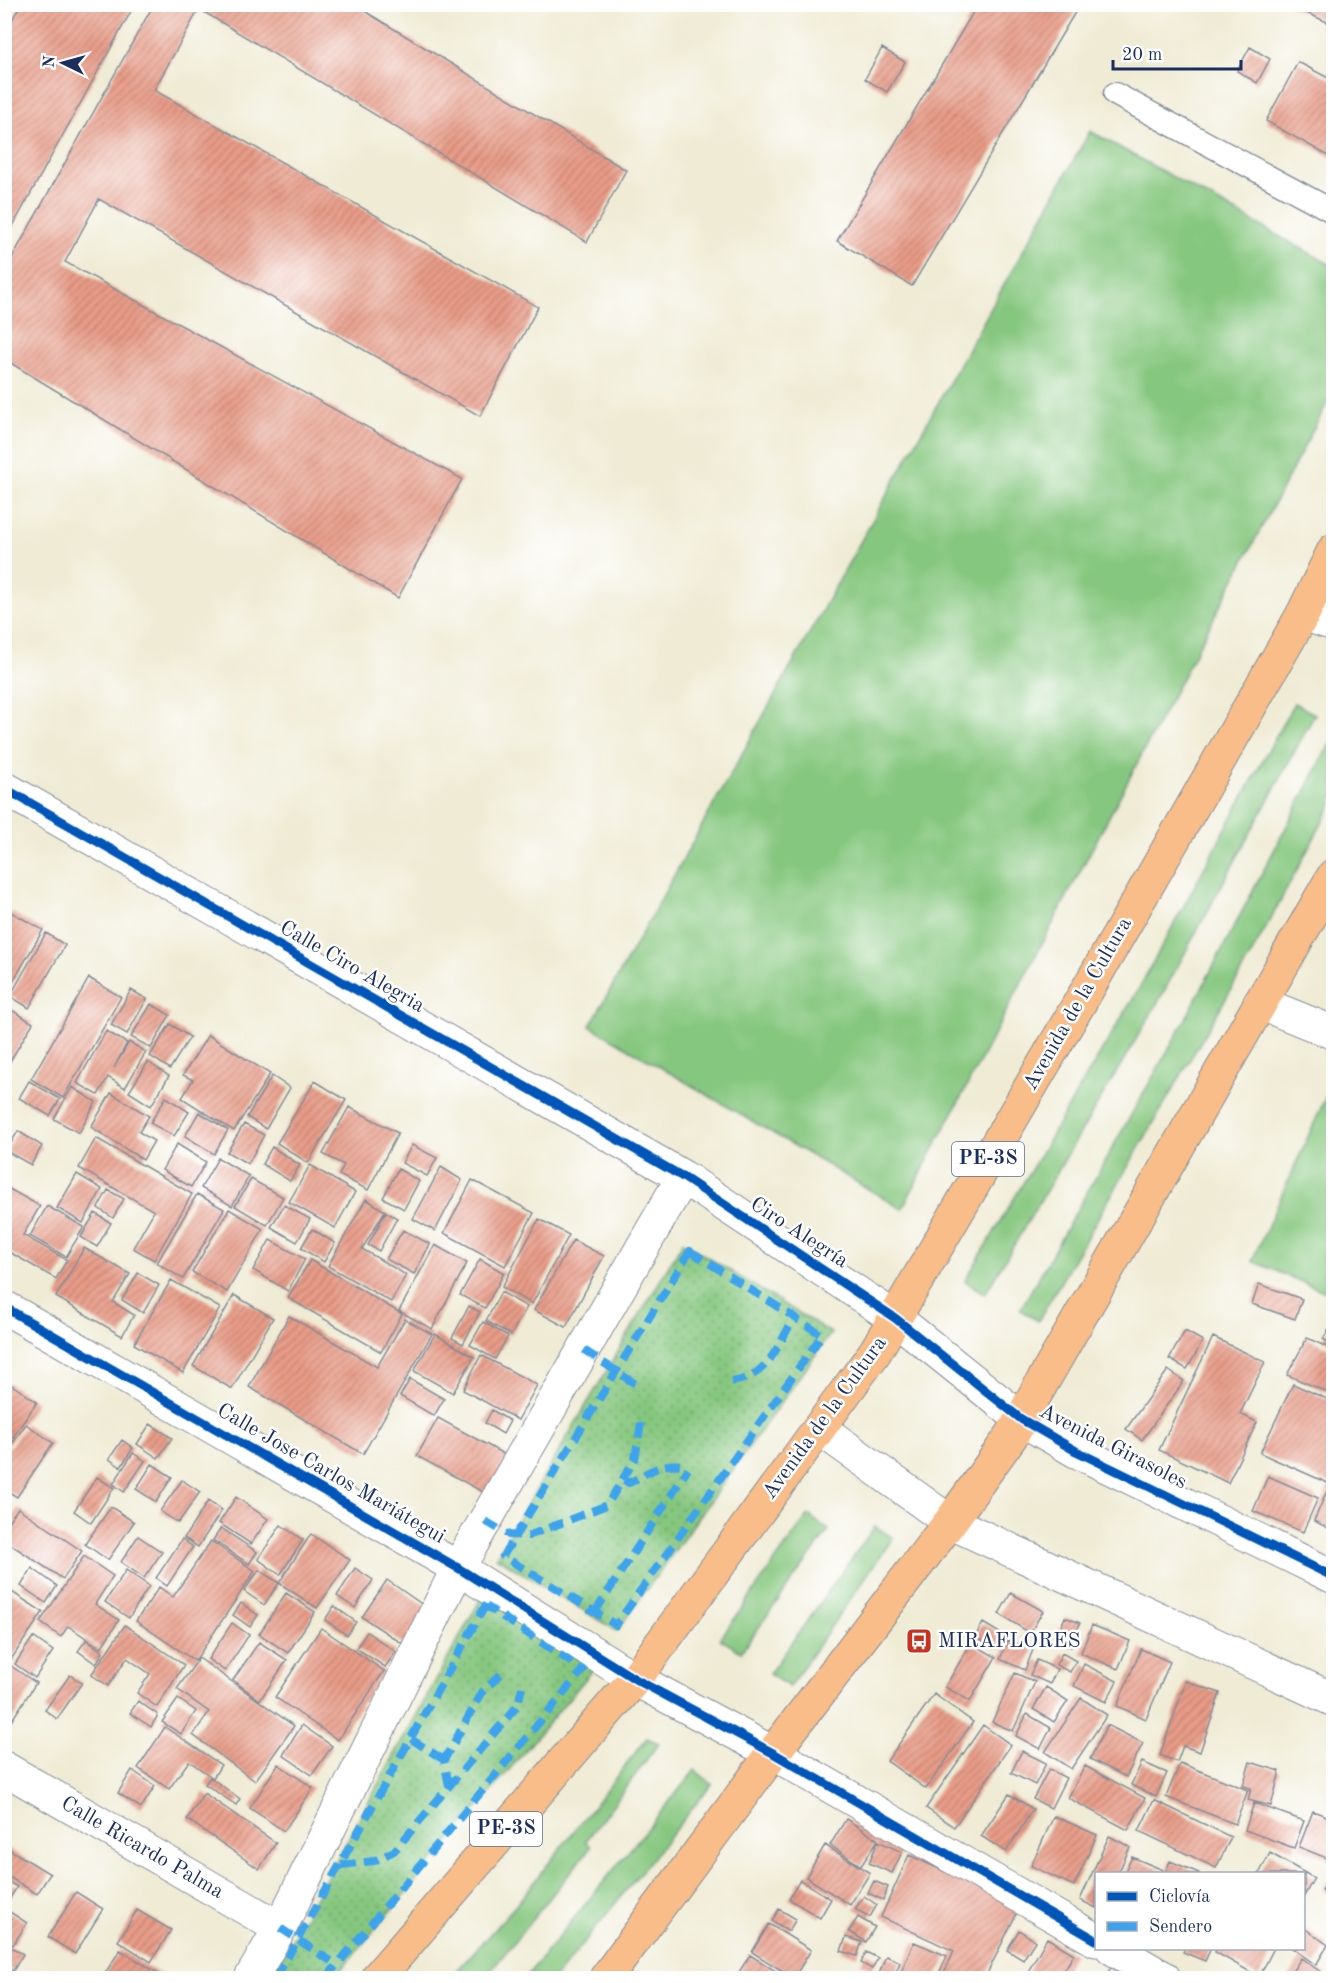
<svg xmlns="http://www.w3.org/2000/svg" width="1338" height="1983" font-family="'Old Standard TT',serif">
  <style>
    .green { fill: #86c77f; stroke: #507b6e; stroke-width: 1.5 }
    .park { fill: url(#park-dots); stroke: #507b6e; stroke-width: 1.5 }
    .building { fill: url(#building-hatch) }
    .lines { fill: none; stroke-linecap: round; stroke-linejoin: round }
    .service-casing { stroke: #858d99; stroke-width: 25 }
    .minor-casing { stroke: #858d99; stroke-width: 35 }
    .tertiary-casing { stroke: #858d99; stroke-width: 35 }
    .trunk-casing { stroke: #858d99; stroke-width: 35 }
    .service { stroke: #fff; stroke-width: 22 }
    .minor { stroke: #fff; stroke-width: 33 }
    .tertiary { stroke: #fff; stroke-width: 33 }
    .trunk { stroke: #f8bd88; stroke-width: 33 }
    .quiet { stroke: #3da3ed; stroke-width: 8; stroke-dasharray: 15 8; stroke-linecap: butt }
    .cycleway-casing { stroke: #fff; stroke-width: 13 }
    .cycleway { stroke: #0057b8; stroke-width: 9 }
    .labels { text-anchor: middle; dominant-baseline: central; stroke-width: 5; stroke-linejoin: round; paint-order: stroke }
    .shield { fill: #fff; stroke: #5f6d8e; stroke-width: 1.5 }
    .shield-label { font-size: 20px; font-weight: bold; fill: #1b2f5e }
    .street-label { font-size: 21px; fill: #1b2f5e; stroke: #fff }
    .poi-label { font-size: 21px; fill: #1b2f5e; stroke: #fff; text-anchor: start }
  </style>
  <defs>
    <pattern id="park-dots" width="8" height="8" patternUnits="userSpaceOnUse" patternTransform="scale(1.5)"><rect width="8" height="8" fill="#86c77f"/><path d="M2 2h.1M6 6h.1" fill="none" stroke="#6da26b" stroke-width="1.8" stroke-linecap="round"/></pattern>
    <pattern id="building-hatch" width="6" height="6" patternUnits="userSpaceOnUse" patternTransform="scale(1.5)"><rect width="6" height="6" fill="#e99c87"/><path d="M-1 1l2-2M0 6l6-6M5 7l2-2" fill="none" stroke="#bc8072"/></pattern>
  </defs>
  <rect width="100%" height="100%" fill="#fff"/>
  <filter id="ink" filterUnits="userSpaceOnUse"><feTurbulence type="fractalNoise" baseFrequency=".0167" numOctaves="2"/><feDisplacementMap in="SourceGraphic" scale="12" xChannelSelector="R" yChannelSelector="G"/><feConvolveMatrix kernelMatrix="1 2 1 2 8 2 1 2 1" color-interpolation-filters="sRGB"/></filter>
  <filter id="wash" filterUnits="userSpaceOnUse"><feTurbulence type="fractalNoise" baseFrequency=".008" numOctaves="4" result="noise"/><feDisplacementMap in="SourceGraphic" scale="24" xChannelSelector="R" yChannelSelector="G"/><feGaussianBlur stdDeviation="1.35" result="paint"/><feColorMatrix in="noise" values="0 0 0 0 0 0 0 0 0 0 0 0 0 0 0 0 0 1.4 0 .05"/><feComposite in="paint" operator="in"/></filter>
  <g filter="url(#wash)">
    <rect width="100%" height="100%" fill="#efebd4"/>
    <path class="green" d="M1090,131L1333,266V392L902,1209L590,1026Z
      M1294,703L1315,714L1161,997L985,1294L965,1281L1138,990Z
      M1333,738V803L1250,957L1038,1321L1020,1310L1184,1022Z
      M1329,1090L1334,1092L1333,1295L1252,1261Z
      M808,1515L829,1530L741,1652L720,1639Z
      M875,1526L893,1538L789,1687L769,1674Z
      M647,1738L659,1743L586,1841L591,1847L485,1978H464L456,1972L516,1905Z
      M695,1770L712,1784L555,1978H525Z"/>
    <path class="park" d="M683,1242L831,1333L617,1631L496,1557Z
      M484,1593L594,1669L334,1978H271Z"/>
    <g id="blocks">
      <path class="building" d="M21,4H135L4,242V34Z
        M154,4H353L626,170L587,242L199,9L154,90L538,307L480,416L99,199L65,262L462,479L398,598L4,359V272Z
        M978,4H1080L912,286L837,241Z
        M1286,4H1334V25Z
        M1250,47L1270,59L1257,83L1237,71Z
        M882,48L905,62L887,92L865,79Z
        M1298,62L1334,81V159L1266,121Z
        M11,912L43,930L4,997V924Z
        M46,933L65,945L29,1008L10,996Z
        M89,978L121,997L63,1098L31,1079Z
        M131,990L147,999L127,1034L111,1025Z
        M151,1004L170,1015L151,1048L131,1037Z
        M7,1007L33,1023L4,1071V1011Z
        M170,1024L190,1037L170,1069L150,1056Z
        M106,1031L127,1043L114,1068L129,1042L146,1052L125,1088L108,1077L98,1095L77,1083Z
        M208,1035L270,1074L234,1131L182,1098L193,1080L183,1075Z
        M148,1062L169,1076L151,1106L129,1092Z
        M272,1076L290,1088L266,1129L247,1117Z
        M29,1081L60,1099L50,1116L19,1098Z
        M315,1081L346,1100L308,1163L277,1143Z
        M72,1087L96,1102L79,1133L54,1119Z
        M111,1093L149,1116L139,1132L154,1141L143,1160L91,1127Z
        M166,1097L189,1112L174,1136L150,1123Z
        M349,1107L398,1133L368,1190L339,1175L344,1165L323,1154Z
        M199,1112L228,1130L214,1154L185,1136Z
        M244,1124L264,1135L248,1164L227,1152Z
        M18,1131L42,1146L31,1165L6,1151Z
        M96,1138L192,1194L154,1260L133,1248L154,1211L79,1168Z
        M177,1144L206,1162L191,1187L162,1170Z
        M412,1145L437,1158L427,1176L402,1163Z
        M272,1147L300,1165L290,1181L262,1164Z
        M218,1158L249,1176L232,1206L201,1188Z
        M310,1165L355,1192L335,1228L289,1202Z
        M441,1167L462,1180L435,1231L413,1219Z
        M398,1169L419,1181L404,1209L383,1198Z
        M77,1174L102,1189L83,1223L57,1208Z
        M251,1179L283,1197L267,1225L235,1206Z
        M472,1180L534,1213L505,1266L444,1233Z
        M4,1186L40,1206L23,1235L67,1260L56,1279L4,1249Z
        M108,1190L124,1199L113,1218L98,1208Z
        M197,1194L224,1209L183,1279L157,1263Z
        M366,1199L385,1211L362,1249L406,1275L391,1302L328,1266Z
        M284,1205L310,1219L297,1242L271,1227Z
        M47,1206L84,1227L66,1257L30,1236Z
        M229,1209L263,1229L227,1292L192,1272Z
        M386,1212L397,1218L379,1251L368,1245Z
        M95,1213L111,1223L97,1247L81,1237Z
        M539,1219L569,1235L532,1304L502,1287Z
        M312,1229L335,1243L324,1262L301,1248Z
        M403,1230L430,1244L414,1274L386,1259Z
        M270,1240L305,1259L288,1291L253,1270Z
        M573,1240L604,1256L566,1327L534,1310Z
        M435,1245L467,1263L432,1329L399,1311Z
        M84,1248L130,1274L113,1302L134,1315L122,1336L56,1297Z
        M480,1259L504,1273L485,1308L460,1295Z
        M310,1260L402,1314L381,1352L288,1298Z
        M138,1273L159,1285L143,1313L122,1300Z
        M171,1280L220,1308L183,1373L134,1344Z
        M1259,1284L1302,1299L1295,1319L1252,1304Z
        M501,1292L527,1307L511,1335L486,1321Z
        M234,1295L273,1318L232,1389L193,1366Z
        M469,1306L480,1312L463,1344L452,1338Z
        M289,1316L377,1367L405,1319L432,1334L363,1454L249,1387Z
        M1334,1321V1346L1323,1339Z
        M483,1322L508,1336L495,1359L470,1345Z
        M1185,1331L1203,1341L1187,1369L1169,1359Z
        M435,1334L474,1357L453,1393L414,1371Z
        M1213,1337L1265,1362L1240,1414L1257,1422L1228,1483L1159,1450Z
        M1307,1338L1334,1350V1395L1287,1375Z
        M481,1355L537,1385L518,1420L463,1390Z
        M1168,1370L1184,1381L1142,1440L1126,1429Z
        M410,1379L444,1399L434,1416L400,1396Z
        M9,1383L37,1402L7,1446L4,1444V1390Z
        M1293,1384L1334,1402V1531L1314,1521L1330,1484L1260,1453Z
        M492,1410L510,1421L503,1434L485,1423Z
        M438,1418L511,1458L490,1496L417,1456Z
        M26,1424L53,1443L17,1497L4,1489V1455Z
        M150,1424L172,1438L158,1458L137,1444Z
        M122,1440L133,1448L121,1467L109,1459Z
        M133,1453L145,1461L124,1492L113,1484Z
        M152,1464L172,1477L156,1502L136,1489Z
        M1268,1476L1318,1498L1303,1532L1253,1511Z
        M97,1477L114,1488L91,1523L74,1511Z
        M182,1480L200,1492L178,1523L160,1511Z
        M236,1497L268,1519L251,1544L219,1523Z
        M208,1501L222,1510L198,1547L184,1538Z
        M111,1507L134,1522L108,1560L85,1544Z
        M18,1508L82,1551L63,1579L4,1540V1527Z
        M281,1525L303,1540L280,1575L258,1559Z
        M221,1528L257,1552L249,1564L213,1540Z
        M311,1534L350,1560L317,1608L279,1583Z
        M138,1536L162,1552L144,1578L121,1562Z
        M182,1539L193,1547L167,1586L156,1578Z
        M211,1541L255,1571L195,1661L136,1621L159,1587L173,1597Z
        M84,1556L113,1576L95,1604L119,1620L101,1648L68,1626L61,1637L40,1622Z
        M32,1568L57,1586L46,1603L21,1586Z
        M355,1568L373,1580L355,1608L337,1596Z
        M126,1570L149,1586L129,1618L105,1602Z
        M259,1570L279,1583L264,1605L244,1591Z
        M387,1580L433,1612L409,1648L362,1617Z
        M4,1587L43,1612L4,1670Z
        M286,1593L315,1612L288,1653L259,1634Z
        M1011,1593L1043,1611L1030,1633L999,1614Z
        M241,1603L258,1615L250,1627L233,1615Z
        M334,1606L356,1622L347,1635L325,1620Z
        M1065,1617L1080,1623L1071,1647L1055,1641Z
        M232,1623L249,1635L225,1671L208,1659Z
        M983,1623L1003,1635L996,1649L975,1637Z
        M125,1625L184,1665L157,1707L137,1693L150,1674L127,1658L108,1686L91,1675Z
        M1092,1625L1130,1641L1118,1669L1081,1653Z
        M321,1628L384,1671L338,1740L275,1697Z
        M367,1632L396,1652L385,1667L356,1648Z
        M33,1637L53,1651L35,1678L15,1664Z
        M86,1640L103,1652L96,1664L78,1651Z
        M1008,1640L1033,1650L1025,1670L1000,1659Z
        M259,1642L287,1660L260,1700L233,1680Z
        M971,1643L996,1657L970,1701L945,1687Z
        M1141,1649L1170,1662L1146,1719L1117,1706Z
        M1062,1653L1076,1661L1070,1672L1056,1665Z
        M199,1658L294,1726L255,1781L193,1735L209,1712L177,1689Z
        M1037,1660L1057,1669L1050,1684L1030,1675Z
        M1084,1664L1117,1681L1106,1702L1074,1686Z
        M11,1666L36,1683L8,1726L4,1723V1676Z
        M1015,1673L1035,1682L1013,1731L992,1722Z
        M70,1675L82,1683L57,1719L45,1710Z
        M1186,1681L1220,1693L1200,1752L1183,1746L1177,1762L1160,1755Z
        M1046,1687L1068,1701L1054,1722L1033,1709Z
        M934,1694L973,1722L926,1789L887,1761Z
        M1081,1698L1107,1715L1071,1769L1045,1752Z
        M178,1699L196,1711L181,1734L162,1722Z
        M138,1701L158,1715L151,1727L130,1713Z
        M1027,1714L1051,1728L1040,1749L1016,1736Z
        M302,1725L332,1746L312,1775L283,1755Z
        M983,1725L1011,1745L954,1827L926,1808Z
        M1107,1725L1143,1743L1126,1777L1090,1759Z
        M165,1727L221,1765L213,1778L189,1761L169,1789L138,1768Z
        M1022,1751L1046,1763L1035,1785L1011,1773Z
        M1142,1762L1167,1773L1156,1797L1131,1785Z
        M1250,1762L1280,1771L1271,1806L1248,1800L1251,1788L1243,1786Z
        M1180,1763L1248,1790L1235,1824L1166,1797Z
        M278,1764L313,1788L284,1831L250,1808Z
        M1085,1766L1145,1798L1128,1830L1068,1798Z
        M1049,1769L1066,1778L1051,1808L1033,1799Z
        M132,1770L155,1786L141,1808L118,1793Z
        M210,1777L240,1799L236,1805L205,1784Z
        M204,1793L276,1843L259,1869L187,1819Z
        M1009,1794L1033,1809L1006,1852L981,1836Z
        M1154,1800L1231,1837L1216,1868L1139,1831Z
        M1254,1803L1304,1821L1294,1848L1245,1830Z
        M1313,1811L1334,1819V1861L1299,1847Z
        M1054,1816L1097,1835L1074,1886L1031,1866Z
        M846,1819L878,1840L861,1866L830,1845Z
        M1109,1836L1130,1847L1118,1874H1096V1908L1080,1900Z
        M878,1841L902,1852L892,1873L869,1863Z
        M825,1845L870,1873L850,1905L806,1877Z
        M4,1846L50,1874L37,1894L4,1874Z
        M1270,1853L1314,1878L1304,1896V1874H1259Z
        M909,1855L1020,1906L985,1978H942L954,1951L881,1917Z
        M1132,1857L1163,1870L1161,1874H1124Z
        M1170,1861L1199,1873V1874H1165Z
        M1334,1876V1899L1322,1890Z
        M4,1879L17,1887L4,1908Z
        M800,1880L831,1899L820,1918L789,1899Z
        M874,1881L888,1887L883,1900L868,1893Z
        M76,1892L103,1909L75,1954L48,1937Z
        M864,1896L877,1905L870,1917L855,1909Z
        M779,1909L796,1919L789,1931L772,1921Z
        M137,1910L171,1930L151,1962L118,1941Z
        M10,1912L27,1923L13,1945L5,1940V1921Z
        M858,1917L875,1927L866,1942L849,1931Z
        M769,1924L811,1950L794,1978L752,1952Z
        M1304,1928L1328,1945L1316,1965L1292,1948H1304Z
        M1019,1930L1035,1941L1023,1960L1007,1950Z
        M846,1937L862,1942L857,1956L841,1951Z
        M1047,1938L1074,1954L1060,1978H1027L1025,1977Z
        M914,1942L947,1956L937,1978H915L901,1972Z
        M4,1943L23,1954L13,1971L4,1966Z
        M1185,1948H1211L1205,1961L1183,1952Z
        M1217,1948H1274L1259,1977L1215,1952Z
        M120,1950L166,1978H102Z
        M866,1952L878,1958L872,1969L861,1963Z
        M750,1955L787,1978H735Z
        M886,1956L900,1962L894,1978L879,1974Z
        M1301,1958L1328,1977L1327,1978H1288Z
        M1111,1967L1132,1978H1105Z"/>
    </g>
  </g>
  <g filter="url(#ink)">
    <use href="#blocks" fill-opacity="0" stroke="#858d99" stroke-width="1.5"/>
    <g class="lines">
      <defs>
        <path id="service" d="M1115,94L1334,212"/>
        <path id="minor" d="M1303,614L1334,624
          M4,788L683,1177L895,1318
          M1260,1003L1334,1033
          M4,1307L458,1568L635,1679L773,1753L1096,1940
          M4,1768L280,1928
          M1112,1948L1164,1978
          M251,1978L280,1928L458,1568L683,1177"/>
        <path id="tertiary" d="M895,1318L1021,1419L1076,1451L1334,1577
          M819,1428L950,1522L1334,1700"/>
        <path id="trunk" d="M377,1978L635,1679L875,1352L1086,992L1303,614L1334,550
          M606,1978L773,1753L950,1522L1012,1435L1334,875"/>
      </defs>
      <use href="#service" class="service-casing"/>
      <use href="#minor" class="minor-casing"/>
      <use href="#tertiary" class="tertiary-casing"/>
      <use href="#trunk" class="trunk-casing"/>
      <use href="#service" class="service"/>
      <use href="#minor" class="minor"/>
      <use href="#tertiary" class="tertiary"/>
      <use href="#trunk" class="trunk"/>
      <path class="quiet" d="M690,1251L822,1335L616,1625L503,1556Z
        M584,1350L637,1385
        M731,1382C769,1377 776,1347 795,1317
        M624,1480L629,1483C648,1473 660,1462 683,1465
        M485,1521L509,1535L528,1536L607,1505L635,1459L641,1423
        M595,1612L688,1469
        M411,1739L444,1760
        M449,1786L444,1760L483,1691L502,1673
        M341,1865L374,1861L394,1851L518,1705L522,1687
        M280,1928L337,1965
        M276,1978L489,1599
        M326,1978L583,1670L486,1606"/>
      <defs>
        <path id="cycleway" d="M4,788L683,1177L895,1318L1021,1419L1076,1451L1334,1577
          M4,1307L458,1568L635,1679L773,1753L1096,1940"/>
      </defs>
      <use href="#cycleway" class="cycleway-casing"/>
      <use href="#cycleway" class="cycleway"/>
    </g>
  </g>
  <defs>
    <symbol id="bus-square" viewBox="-11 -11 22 22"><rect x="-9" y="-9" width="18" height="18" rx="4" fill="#c8321e" stroke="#fff"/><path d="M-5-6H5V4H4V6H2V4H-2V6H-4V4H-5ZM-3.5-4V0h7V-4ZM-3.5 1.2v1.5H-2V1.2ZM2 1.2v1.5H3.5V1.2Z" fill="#fff"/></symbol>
  </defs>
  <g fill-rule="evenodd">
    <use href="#bus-square" x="904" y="1626" width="30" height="30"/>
  </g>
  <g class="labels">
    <g class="shield">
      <rect x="952" y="1142" width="72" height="34" rx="4.5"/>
      <rect x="470" y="1812" width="72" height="34" rx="4.5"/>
    </g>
    <g class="shield-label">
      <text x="988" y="1159">PE-3S</text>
      <text x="506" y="1829">PE-3S</text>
    </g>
    <g class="street-label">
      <text transform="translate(352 967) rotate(30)">Calle Ciro Alegria</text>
      <text transform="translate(1078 1004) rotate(-60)">Avenida de la Cultura</text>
      <text transform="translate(799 1233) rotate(33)">Ciro Alegría</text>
      <text transform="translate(825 1418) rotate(-54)">Avenida de la Cultura</text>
      <text transform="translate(1113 1447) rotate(27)">Avenida Girasoles</text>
      <text transform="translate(331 1474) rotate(30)">Calle Jose Carlos Mariátegui</text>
      <text transform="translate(142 1848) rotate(30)">Calle Ricardo Palma</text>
    </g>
    <g class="poi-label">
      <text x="938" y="1641">MIRAFLORES</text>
    </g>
  </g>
  <rect width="1338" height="1983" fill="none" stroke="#fff" stroke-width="24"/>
  <rect x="1095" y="1872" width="210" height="78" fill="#ffffff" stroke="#a4acbf" stroke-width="1.5"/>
  <rect x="1107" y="1892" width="30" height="9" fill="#0057b8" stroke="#a4acbf" stroke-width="1.5"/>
  <text x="1149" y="1902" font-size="18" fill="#1b2f5e">Ciclovía</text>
  <rect x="1107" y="1922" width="30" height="9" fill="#3da3ed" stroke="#a4acbf" stroke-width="1.5"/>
  <text x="1149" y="1932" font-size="18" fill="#1b2f5e">Sendero</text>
  <g transform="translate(63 63) rotate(275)" stroke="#ffffff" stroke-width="4.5" paint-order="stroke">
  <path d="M0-4.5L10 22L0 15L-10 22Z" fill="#1b2f5e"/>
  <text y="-9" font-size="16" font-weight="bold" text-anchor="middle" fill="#1b2f5e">N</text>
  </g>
  <path d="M1113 60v9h128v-9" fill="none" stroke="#1b2f5e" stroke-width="3"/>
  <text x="1122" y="60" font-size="18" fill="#1b2f5e" stroke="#ffffff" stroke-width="4.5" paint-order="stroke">20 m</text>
</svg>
